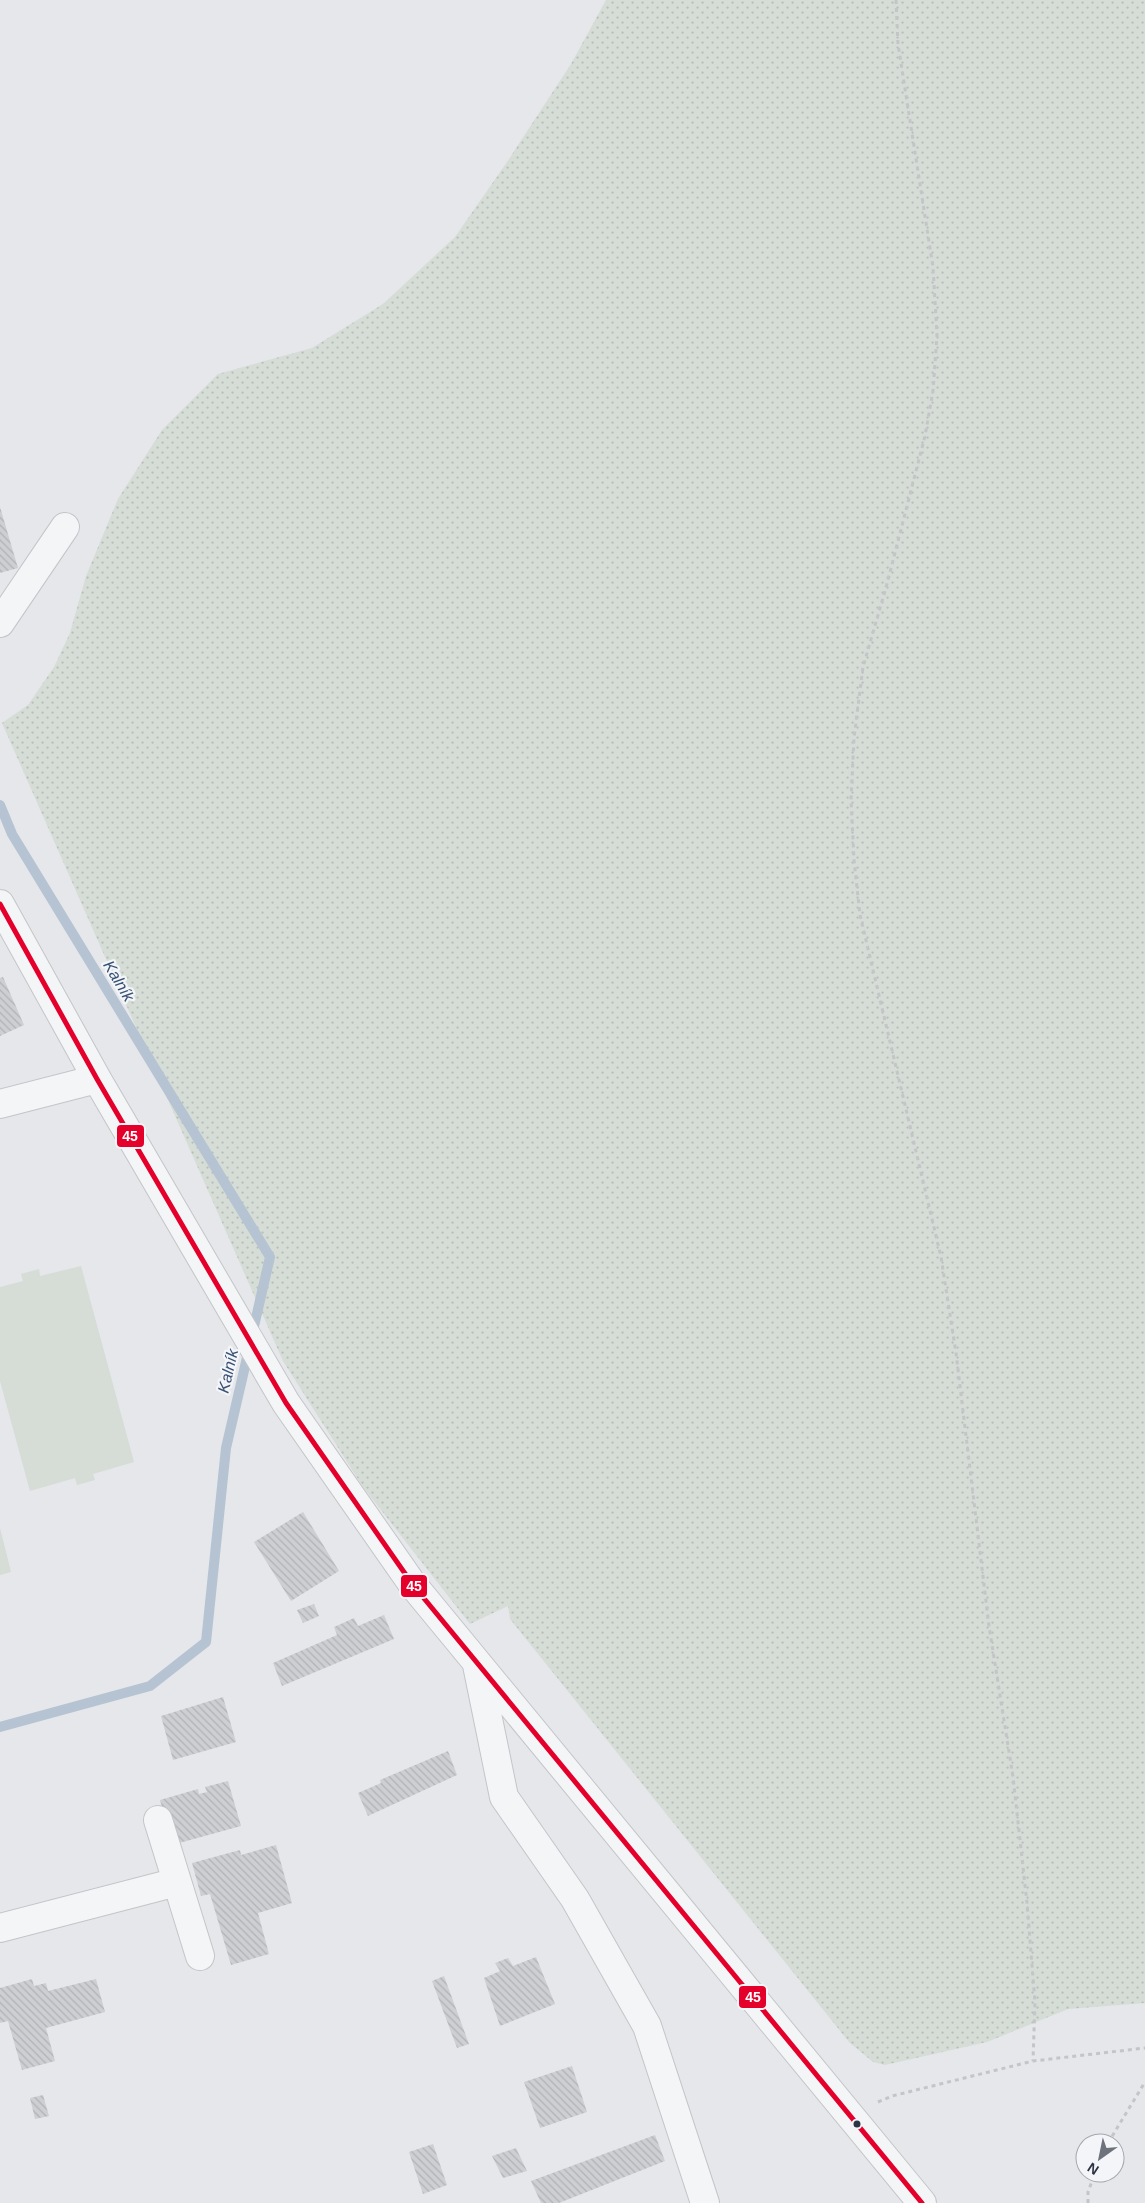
<svg xmlns="http://www.w3.org/2000/svg" width="1145" height="2203" font-family="Helvetica,sans-serif">
  <style>
    .grass { fill: url(#grass-dots) }
    .garden { fill: #d5ddd6 }
    .lines { fill: none; stroke-linecap: round; stroke-linejoin: round }
    .stream { stroke: #b5c3d2; stroke-width: 10 }
    .building { fill: url(#building-back-hatch) }
    .minor-casing { stroke: #c3c5c8; stroke-width: 30 }
    .path { stroke: #c4c5c9; stroke-width: 3; stroke-dasharray: 4 4; stroke-linecap: butt }
    .minor { stroke: #f4f5f6; stroke-width: 28 }
    .bus-1-casing { stroke: #f3f5f8; stroke-width: 9 }
    .bus-1 { stroke: #e4002b; stroke-width: 5 }
    .bus-dot { fill: #2c3342; stroke: #f3f5f8; stroke-width: 2 }
    .labels { text-anchor: middle; dominant-baseline: central; stroke-width: 4.5; stroke-linejoin: round; paint-order: stroke }
    .water-label { font-size: 16px; font-style: italic; fill: #385174; stroke: #f3f5f8 }
    .line-badge { stroke: #f3f5f8; stroke-width: 2 }
    .badge-label { font-size: 14px; text-anchor: middle; font-weight: bold; fill: #fff }
  </style>
  <defs>
    <pattern id="grass-dots" width="8" height="8" patternUnits="userSpaceOnUse" patternTransform="scale(1.25)"><rect width="8" height="8" fill="#d5ddd6"/><path d="M2 2h.1M6 6h.1" fill="none" stroke="#b7beb9" stroke-width="1.8" stroke-linecap="round"/></pattern>
    <pattern id="building-back-hatch" width="6" height="6" patternUnits="userSpaceOnUse" patternTransform="scale(1.25)"><rect width="6" height="6" fill="#cdcfd2"/><path d="M-1 5l2 2M0 0l6 6M5-1l2 2" fill="none" stroke="#b0b2b6"/></pattern>
  </defs>
  <rect width="100%" height="100%" fill="#e5e7ea"/>
  <path class="grass" d="M606,0H1145V2003L1068,2009L987,2042L885,2065L873,2062L849,2042L510,1619L508,1606L470,1624L363,1487L283,1361L2,723L28,705L54,667L70,633L86,576L118,499L162,430L218,374L312,348L383,304L455,237L505,165L571,64Z"/>
  <path class="garden" d="M81,1266L134,1462L93,1474L95,1480L77,1485L75,1478L30,1491L0,1381V1287L23,1281L21,1274L39,1269L40,1276Z
    M0,1528L11,1572L0,1575Z"/>
  <g class="lines">
    <path class="stream" d="M0,805L12,834L270,1257L252,1335
      M0,1727L150,1686L206,1642L226,1448L249,1349"/>
  </g>
  <path class="building" d="M0,507L18,568L0,573Z
    M3,977L24,1025L0,1036V978Z
    M303,1512L339,1571L291,1601L254,1542Z
    M314,1604L319,1616L303,1623L297,1610Z
    M384,1615L394,1639L282,1686L273,1663L337,1635L334,1627L354,1618L358,1626Z
    M223,1697L236,1742L173,1760L161,1716Z
    M448,1751L457,1775L368,1816L358,1793L381,1783L380,1780Z
    M228,1781L241,1826L172,1845L160,1800L198,1789L199,1794L207,1792L205,1787Z
    M276,1845L292,1903L258,1913L269,1954L231,1965L210,1894L201,1896L192,1863L240,1850L241,1855Z
    M536,1957L555,2004L500,2026L484,1978L500,1971L495,1963L508,1958L513,1966Z
    M444,1976L469,2044L457,2048L432,1981Z
    M32,1979L34,1986L46,1983L48,1991L96,1979L105,2012L46,2028L55,2061L22,2070L8,2021L0,2023V1988Z
    M572,2066L587,2112L540,2128L524,2082Z
    M43,2095L49,2116L35,2119L30,2098Z
    M655,2135L665,2161L559,2203H541L531,2181Z
    M433,2144L447,2185L423,2194L409,2152Z
    M516,2148L527,2171L503,2178L492,2156Z"/>
  <g class="lines">
    <defs>
      <path id="minor" d="M0,623L65,527
        M0,904L97,1079L286,1403L413,1585L922,2203
        M0,1104L97,1079
        M477,1665L504,1797L575,1899L647,2026L705,2203
        M158,1820L200,1956
        M0,1928L177,1882"/>
    </defs>
    <use href="#minor" class="minor-casing"/>
    <path class="path" d="M896,0L898,44L933,267L937,335L933,391L925,436L887,584L863,667L854,738L851,800L854,860L860,915L941,1257L956,1353L989,1626L1013,1777L1027,1903L1035,2002L1033,2061
      M878,2102L892,2096L1033,2061L1145,2048
      M1108,2143L1145,2082
      M1088,2203V2192L1095,2173"/>
    <use href="#minor" class="minor"/>
    <defs>
      <path id="bus-1" d="M0,904L97,1079L286,1403L413,1585L922,2203"/>
    </defs>
    <use href="#bus-1" class="bus-1-casing"/>
    <use href="#bus-1" class="bus-1"/>
  </g>
  <circle class="bus-dot" cx="857" cy="2124" r="4.5"/>
  <g class="labels">
    <g class="water-label">
      <text transform="translate(119 981) rotate(59)">Kalník</text>
      <text transform="translate(228 1371) rotate(-77)">Kalník</text>
    </g>
  </g>
  <g class="line-badge">
    <rect x="116" y="1124" width="29" height="24" rx="5" fill="#e4002b"/>
    <rect x="400" y="1574" width="28" height="24" rx="5" fill="#e4002b"/>
    <rect x="738" y="1985" width="29" height="24" rx="5" fill="#e4002b"/>
  </g>
  <g class="badge-label">
    <text x="130" y="1141">45</text>
    <text x="414" y="1591">45</text>
    <text x="753" y="2002">45</text>
  </g>
  <g transform="translate(1100 2158) rotate(213)"><circle r="24" fill="#f3f5f8" stroke="#a3a7af"/>
  <path d="M0-4L9 19L0 12L-9 19Z" fill="#6d727d"/>
  <text y="-8" font-size="14" font-weight="bold" text-anchor="middle" fill="#2c3342">N</text>
  </g>
</svg>
